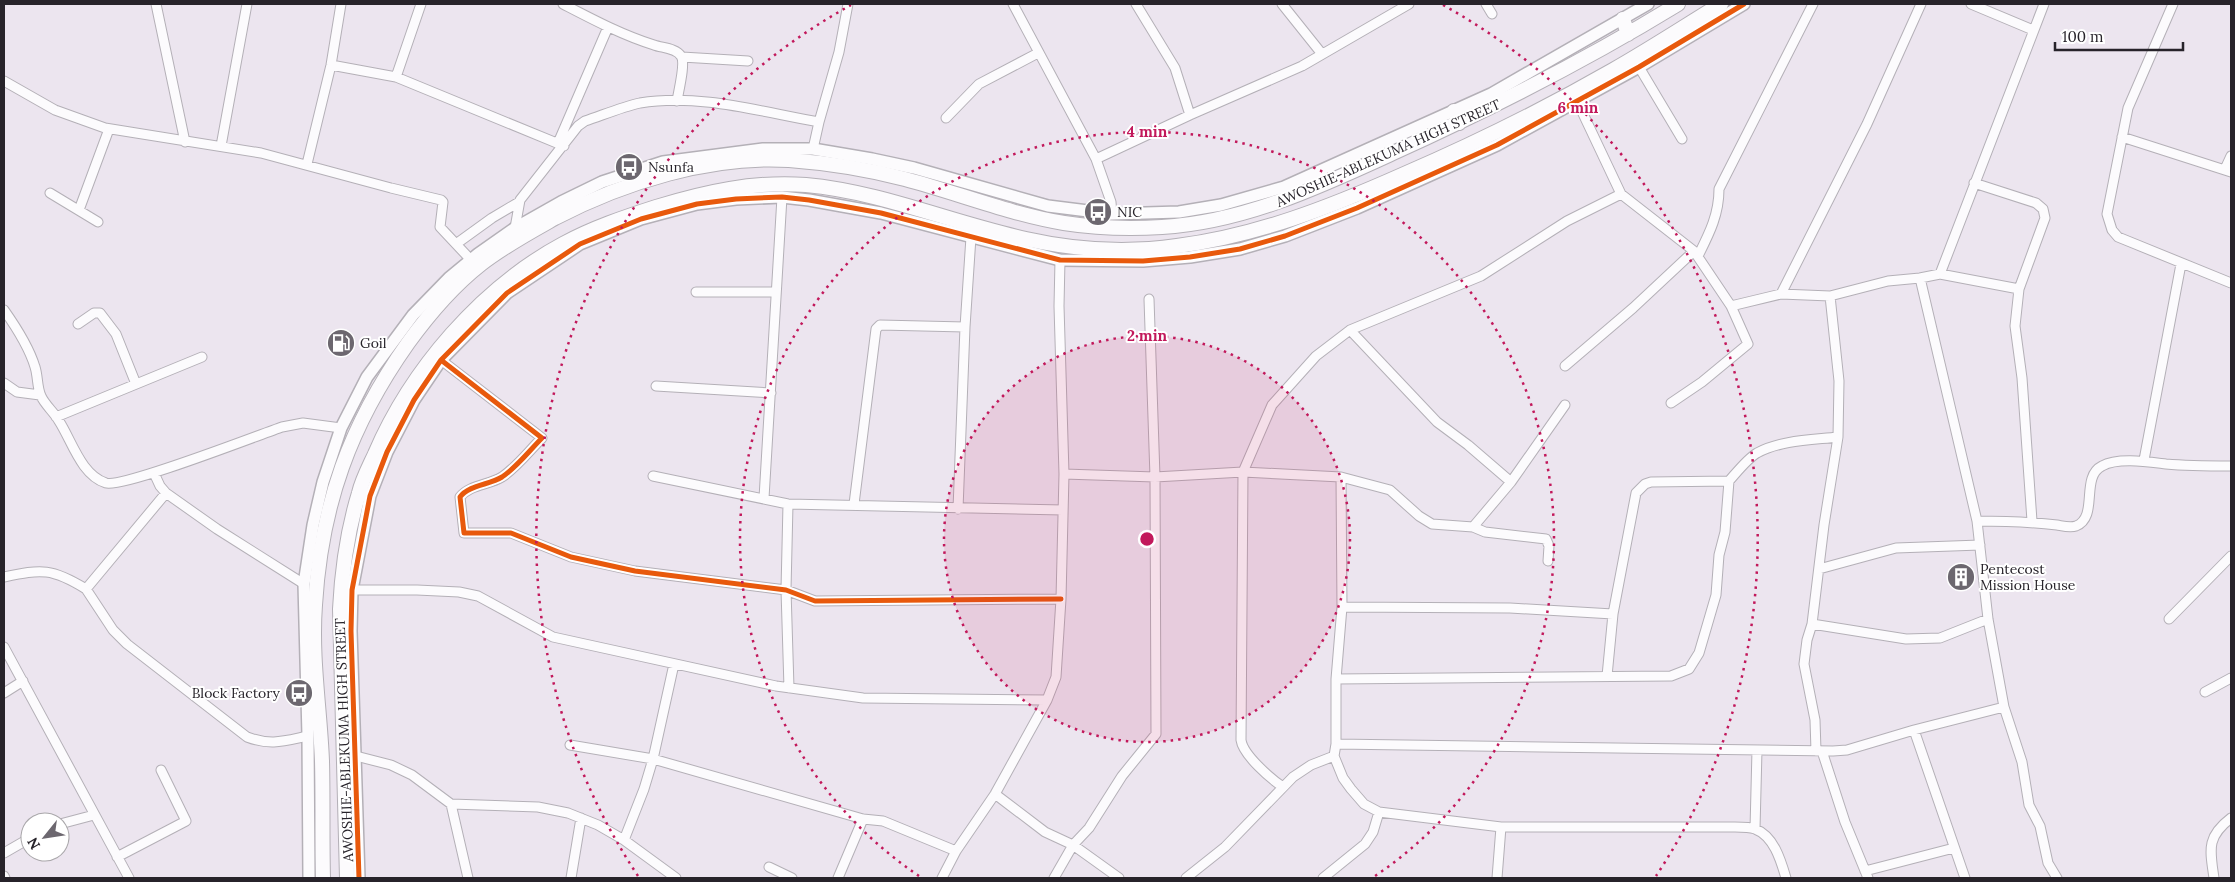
<svg xmlns="http://www.w3.org/2000/svg" width="2235" height="882" font-family="Lora,serif">
  <style>
    .lines { fill: none; stroke-linecap: round; stroke-linejoin: round }
    .minor-casing { stroke: #b4b0b7; stroke-width: 11 }
    .tertiary-casing { stroke: #b4b0b7; stroke-width: 14 }
    .primary-casing { stroke: #b4b0b7; stroke-width: 16 }
    .minor { stroke: #fcfbfd; stroke-width: 9 }
    .tertiary { stroke: #fcfbfd; stroke-width: 11 }
    .primary { stroke: #fcfbfd; stroke-width: 14 }
    .cycleway-casing { stroke: #fff; stroke-width: 8 }
    .cycleway { stroke: #e8590c; stroke-width: 5 }
    .ring { fill: none; stroke: #c2185b; stroke-width: 2.5; stroke-dasharray: 2.5 5 }
    .labels { text-anchor: middle; dominant-baseline: central; stroke-width: 4; stroke-linejoin: round; paint-order: stroke }
    .street-label { font-size: 14px; fill: #27232a; stroke: #fff }
    .poi-label { font-size: 14px; fill: #27232a; stroke: #fff; text-anchor: start }
    .centre { fill: #c2185b; stroke: #fff; stroke-width: 2.5 }
    .ring-label { font-size: 15px; text-anchor: middle; font-weight: bold; fill: #c2185b; stroke: #fff; stroke-width: 4; stroke-linejoin: round; paint-order: stroke }
  </style>
  <rect width="100%" height="100%" fill="#ece5ef"/>
  <g class="lines">
    <defs>
      <path id="minor" d="M156,4L185,142
        M563,4C592,19 622,35 654,45C662,48 676,48 681,56C686,63 678,93 677,101
        M1013,4L1096,159L1111,202L1112,214
        M1136,4L1175,68L1190,115
        M1282,4L1322,54
        M1486,4L1492,14
        M1971,4L2033,30
        M2173,4L2128,108L2107,214L2112,230L2118,237L2231,283
        M682,57L748,61
        M331,65L396,77L564,146
        M1639,67L1682,139
        M396,77L421,4
        M4,81L55,110L105,128L261,153L391,188L441,200L443,202L440,227L471,260
        M1577,101L1621,194L1694,251L1731,306L1748,344L1702,382L1671,403
        M946,118L979,84L1038,53
        M2122,137L2231,172
        M558,143L608,27
        M221,146L247,4
        M813,149L819,122L839,52L848,4
        M1096,159L1190,115L1302,66L1409,4
        M307,164L331,65L341,4
        M2225,169L2231,156
        M1974,183L2036,203L2043,209L2045,218L2019,289L2015,326L2022,378L2032,521
        M50,193L98,222
        M79,210L109,129
        M515,228L520,200L578,126L585,121C603,115 622,107 640,103C699,93 761,112 819,122
        M456,244L492,218L519,202
        M1698,256C1709,234 1719,215 1719,189L1813,4
        M1940,274L2044,4
        M1920,278L1977,521L1988,619L2004,707L2022,762L2029,805L2040,826L2048,863L2057,878
        M696,292H776
        M1781,294L1867,124L1921,4
        M1731,306L1781,294L1830,296L1888,281L1920,278L1940,274L2019,289
        M4,310C16,327 29,347 35,367C38,376 37,388 41,396C45,405 54,412 59,421C72,441 81,475 106,483C123,488 256,436 282,427L303,423L341,428
        M78,324L94,313H100L116,334L136,384
        M1350,330L1437,422L1468,445L1511,482
        M441,360L542,438C529,451 517,467 502,477C489,485 469,485 460,497L464,533H511L571,557L635,571L786,590L815,601L1061,599
        M1565,366L1633,308L1694,251
        M4,383L17,392L40,395
        M656,386L771,393
        M56,417L202,357
        M2144,460L2181,264
        M154,473L160,486L166,493L217,529L304,584
        M1064,474L1155,477L1243,472L1341,477L1390,490L1419,516L1432,524L1473,527L1485,532L1546,539L1549,546L1548,561
        M653,476L788,504L1063,510
        M1341,477L1342,607L1336,679V744L1334,756L1343,778L1351,789L1364,804L1379,812L1501,827H1735C1741,827 1750,827 1755,829C1774,836 1781,861 1786,878
        M166,493L86,589L113,630L127,644L247,737C271,746 284,741 308,736
        M764,498L782,197
        M788,504L786,590L789,688
        M854,504L876,329L880,325L965,327
        M958,509L965,327L971,237
        M1977,521C2004,521 2030,522 2057,525C2063,526 2070,528 2076,526C2099,517 2080,477 2102,466C2118,457 2149,462 2166,464C2188,466 2210,466 2231,466
        M1473,527L1511,482L1565,405
        M1819,569L1896,548L1980,545
        M4,577C42,569 52,568 86,589
        M352,590H417L459,592L478,596L553,637L776,686L863,698L1047,700
        M1342,607L1510,608L1613,614
        M2169,619L2231,556
        M1812,624L1906,639L1940,638L1988,619
        M4,647L129,878
        M1607,676L1613,614L1636,493L1645,484L1651,482L1729,481
        M1336,679L1671,676L1689,669L1699,653L1716,595L1719,555L1725,532L1729,481C1737,472 1747,459 1757,453C1781,440 1812,440 1838,437
        M2205,692L2231,678
        M4,693L23,681
        M1914,730L1965,878
        M1336,744L1833,751L1847,750L1914,730L2004,707
        M570,745L653,759L863,819L883,821L956,851
        M1816,751L1815,720L1804,664L1807,640L1812,624L1824,525L1838,437L1839,381L1830,296
        M1822,751L1845,822L1868,878
        M356,756L391,765L412,775L451,804L538,807L568,813L598,825L624,840L676,878
        M1283,787C1271,779 1243,755 1241,740L1243,472L1272,405L1316,356L1350,330L1481,276L1567,221L1621,194
        M995,794L1045,832L1073,845L1119,878
        M451,804L468,878
        M60,824L94,815
        M1755,829L1757,750
        M624,840L644,789L653,759L674,664
        M4,853L30,838
        M117,857L186,821L161,770
        M769,867L792,878
        M1865,871L1954,848
        M4,876L5,878
        M571,878L581,818
        M838,878L863,819
        M942,878L956,851L995,794L1047,700L1056,677L1061,599L1064,474L1059,306L1060,260
        M1054,878L1073,845L1089,828L1122,776L1156,734L1155,477L1149,299
        M1186,878L1225,847L1293,777L1311,765L1334,756
        M1323,878L1365,844L1373,832L1379,812
        M1497,878L1501,827
        M2214,878C2210,850 2206,837 2231,818"/>
      <path id="tertiary" d="M309,878L308,736L304,584L313,525L323,482L341,428L367,377L413,315L449,278L478,254L515,228L561,202L602,182L663,162L763,149H813L872,159L914,168L1048,206L1112,214L1179,212L1221,205L1284,187L1491,94L1648,4
        M359,878L351,631L352,590L370,496L387,452L414,400L441,360L507,293L580,244L641,219L697,204L736,199L782,197L809,200L881,213L1060,260L1143,261L1190,257L1240,249L1285,236L1357,208L1497,145L1639,67L1744,4"/>
      <path id="primary" d="M1623,19L1628,34
        M1454,111L1459,123
        M323,878C322,839 323,800 322,761C320,710 311,657 315,605C321,505 350,425 408,343C429,314 453,286 481,264C504,246 530,232 555,218C624,182 711,155 789,160C829,163 867,169 905,179C958,193 1010,214 1064,223C1096,228 1130,229 1162,227C1244,222 1319,187 1393,153C1492,108 1585,61 1678,4
        M347,878L340,609C342,570 347,532 359,493C362,480 369,467 375,454C411,370 481,288 563,244C592,228 625,217 656,207C705,192 754,181 806,185C882,192 952,223 1026,239C1075,250 1128,253 1177,246C1256,236 1330,207 1402,175C1474,144 1545,109 1613,70C1650,49 1685,26 1721,4"/>
    </defs>
    <use href="#minor" class="minor-casing"/>
    <use href="#tertiary" class="tertiary-casing"/>
    <use href="#primary" class="primary-casing"/>
    <use href="#minor" class="minor"/>
    <use href="#tertiary" class="tertiary"/>
    <use href="#primary" class="primary"/>
    <defs>
      <path id="cycleway" d="M441,360L542,438C529,451 517,467 502,477C489,485 469,485 460,497L464,533H511L571,557L635,571L786,590L815,601L1061,599
        M359,878L351,631L352,590L370,496L387,452L414,400L441,360L507,293L580,244L641,219L697,204L736,199L782,197L809,200L881,213L1060,260L1143,261L1190,257L1240,249L1285,236L1357,208L1497,145L1639,67L1744,4"/>
    </defs>
    <use href="#cycleway" class="cycleway-casing"/>
    <use href="#cycleway" class="cycleway"/>
  </g>
  <circle cx="1147" cy="539" r="203" fill="#c2185b" fill-opacity=".12"/>
  <g class="ring">
    <circle cx="1147" cy="539" r="203"/>
    <path d="M919 876A407 407 0 1 1 1375 876"/>
    <path d="M638 876A610 610 0 0 1 851 5M1443 5A610 610 0 0 1 1656 876"/>
  </g>
  <defs>
    <symbol id="bus-disc" viewBox="-11 -11 22 22"><circle r="9.5" fill="#6c676f" stroke="#fff"/><path d="M-5-6H5V4H4V6H2V4H-2V6H-4V4H-5ZM-3.5-4V0h7V-4ZM-3.5 1.2v1.5H-2V1.2ZM2 1.2v1.5H3.5V1.2Z" fill="#fff"/></symbol>
    <symbol id="fuel-disc" viewBox="-11 -11 22 22"><circle r="9.5" fill="#6c676f" stroke="#fff"/><path d="M-5.5-6h7V0h2V4h1.3V-2.5L3-4.5l.8-.8L6-3V5H2.5V1h-1V6h-7ZM-4.2-4.7v3.2H.2V-4.7Z" fill="#fff"/></symbol>
    <symbol id="building-disc" viewBox="-11 -11 22 22"><circle r="9.5" fill="#6c676f" stroke="#fff"/><path d="M-4-6H4V6H1V3H-1V6H-4ZM-2.5-4.3h1.7v1.8h-1.7ZM.8-4.3h1.7v1.8H.8ZM-2.5-1h1.7V.8h-1.7ZM.8-1h1.7V.8H.8Z" fill="#fff"/></symbol>
  </defs>
  <g fill-rule="evenodd">
    <use href="#bus-disc" x="613" y="151" width="32" height="32"/>
    <use href="#bus-disc" x="1082" y="196" width="32" height="32"/>
    <use href="#fuel-disc" x="325" y="327" width="32" height="32"/>
    <use href="#building-disc" x="1945" y="561" width="32" height="32"/>
    <use href="#bus-disc" x="283" y="677" width="32" height="32"/>
  </g>
  <g class="labels">
    <g class="street-label">
      <text transform="translate(1388 153) rotate(-24)">AWOSHIE-ABLEKUMA HIGH STREET</text>
      <text transform="translate(344 740) rotate(-92)">AWOSHIE-ABLEKUMA HIGH STREET</text>
    </g>
    <g class="poi-label">
      <text x="648" y="167">Nsunfa</text>
      <text x="1117" y="212">NIC</text>
      <text x="360" y="343">Goil</text>
      <text x="1980" y="569">Pentecost<tspan x="1980" dy="16">Mission House</tspan></text>
      <text x="280" y="693" text-anchor="end">Block Factory</text>
    </g>
  </g>
  <circle cx="1147" cy="539" r="8" class="centre"/>
  <g class="ring-label">
    <text x="1578" y="113">6 min</text>
    <text x="1147" y="137">4 min</text>
    <text x="1147" y="341">2 min</text>
  </g>
  <rect width="2235" height="882" fill="none" stroke="#27232a" stroke-width="10"/>
  <g transform="translate(45 837) rotate(240)"><circle r="24" fill="#ffffff" stroke="#a9a7aa"/>
  <path d="M0-4L9 19L0 12L-9 19Z" fill="#6c676f"/>
  <text y="-8" font-size="14" font-weight="bold" text-anchor="middle" fill="#27232a">N</text>
  </g>
  <path d="M2055 42v8h128v-8" fill="none" stroke="#27232a" stroke-width="2.5"/>
  <text x="2062" y="42" font-size="15" fill="#27232a" stroke="#ffffff" stroke-width="4" paint-order="stroke">100 m</text>
</svg>
